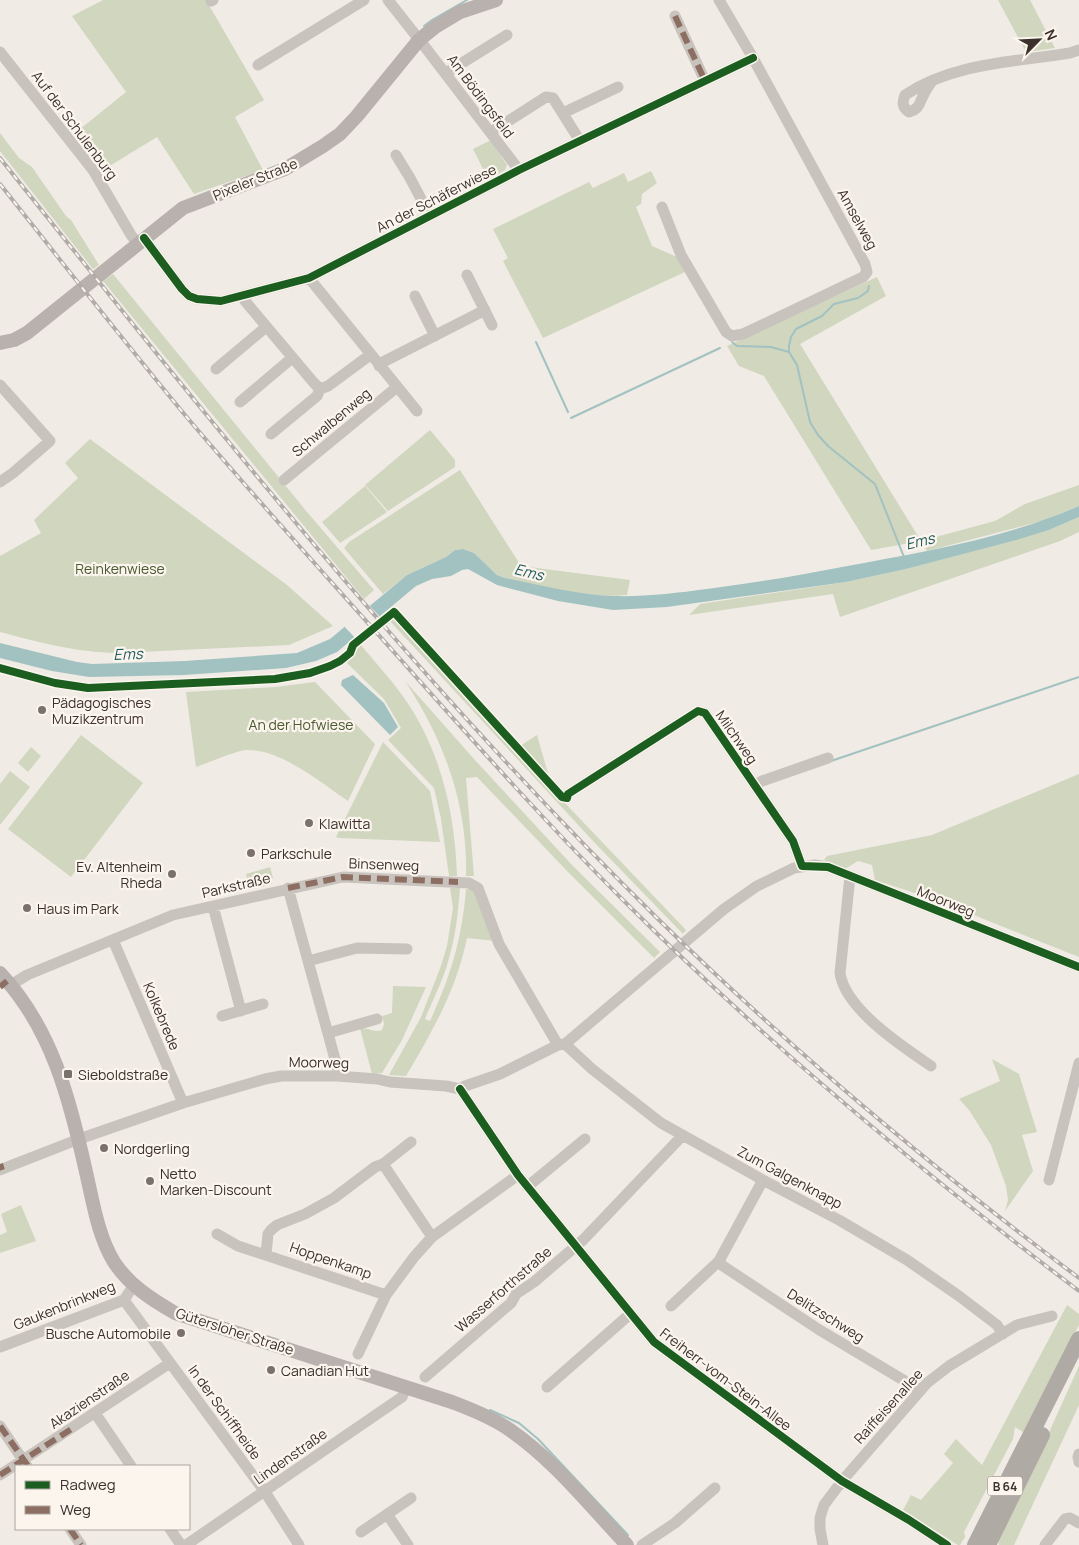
<svg xmlns="http://www.w3.org/2000/svg" width="1079" height="1545" font-family="Manrope,sans-serif">
  <style>
    .green { fill: #d1d6bf }
    .water { fill: #a1c2c1 }
    .pier { fill: #f0ebe5 }
    .lines { fill: none; stroke-linecap: round; stroke-linejoin: round }
    .stream { stroke: #a1c2c1; stroke-width: 2 }
    .minor { stroke: #c9c3be; stroke-width: 11 }
    .major { stroke: #b8b1ad; stroke-width: 14 }
    .highway { stroke: #afaaa4; stroke-width: 16 }
    .rail-casing { stroke: #b1aca8; stroke-width: 4 }
    .rail { stroke: #fbf5ee; stroke-width: 2; stroke-dasharray: 5.5; stroke-linecap: butt }
    .quiet { stroke: #8d6e63; stroke-width: 6; stroke-dasharray: 12 6; stroke-linecap: butt }
    .cycleway-casing { stroke: #fbf5ee; stroke-width: 11 }
    .cycleway { stroke: #1b5e20; stroke-width: 8 }
    .poi-dot { fill: #7a716c; stroke: #fbf5ee; stroke-width: 2 }
    .labels { text-anchor: middle; dominant-baseline: central; stroke-width: 4.5; stroke-linejoin: round; paint-order: stroke }
    .shield { fill: #fbf5ee; stroke: #756b66; stroke-width: 1 }
    .shield-label { font-size: 12px; font-weight: bold; fill: #3b302b }
    .street-label { font-size: 14px; fill: #3b302b; stroke: #fbf5ee }
    .park-label { font-size: 14px; fill: #4a5a2e; stroke: #fbf5ee }
    .poi-label { font-size: 14px; fill: #3b302b; stroke: #fbf5ee; text-anchor: start }
    .water-label { font-size: 15px; font-style: italic; fill: #1f5a5e; stroke: #fbf5ee }
  </style>
  <rect width="100%" height="100%" fill="#f0ebe5"/>
  <path class="green" d="M103,0H206L264,100L235,117L263,170L194,194L157,137L103,170L74,134L126,92L72,16Z
    M998,0H1030L1055,48L1026,52Z
    M0,133L19,158L32,167L66,216L71,220L99,265L93,269L0,151Z
    M489,141L492,142L507,165L505,170L488,179L473,149Z
    M651,171L657,183L642,194L641,204L636,207L652,246L677,257L687,271L543,338L503,261L508,258L493,229L589,182L593,188L624,173L628,182Z
    M113,274L307,512L374,590L364,599L103,281Z
    M877,277L886,296L800,344L921,541L995,521L1025,504L1079,485V506L1046,520L927,551L921,541L871,550L764,376L739,366L727,346Z
    M430,430L455,460V467L388,511L365,485Z
    M90,439L287,585L333,626L289,645L118,653C74,652 42,643 0,632V556L41,533L34,520L78,478L65,463Z
    M460,470L521,566L630,580L627,595C588,599 543,586 505,578L497,575L474,553L462,549L455,550L446,557L407,575L383,594L344,548L349,542Z
    M365,486L387,512L340,543L322,522Z
    M1079,517V532L1060,541L840,617L833,594L689,615L700,604L846,582L906,569L1049,530Z
    M395,614L563,801L686,930L683,934L593,841L388,619Z
    M360,644C374,661 389,677 402,695C440,747 455,812 457,876H449L441,819L434,788L388,740L401,728L384,699L344,660Z
    M405,681L474,759L572,865L660,952L654,958L568,872L477,777L466,778L474,876H466C468,805 444,740 405,681Z
    M315,682L375,744L348,801C320,782 281,749 246,750C235,751 208,763 196,767L186,692L276,687Z
    M81,735L143,783L71,877L8,829Z
    M537,735L549,777L520,746Z
    M383,742L430,791L440,842L339,838L336,837Z
    M31,747L41,756L28,772L18,763Z
    M10,771L30,787L0,825V784Z
    M1079,774V957L936,900L875,880L872,865L858,861L845,869L824,860L827,856L932,835Z
    M270,867L273,878L271,879L272,884L250,890L246,874Z
    M450,888H460C458,912 456,935 449,958C444,979 433,999 425,1019L430,1021C451,975 462,939 466,889H475L496,941L467,938C456,991 433,1030 406,1076L389,1075L421,1017L441,966L447,946L453,908Z
    M393,986L426,987L402,1040L382,1073L372,1074L360,1028C368,1027 373,1033 382,1030L384,1024L382,1016L392,1013Z
    M992,1059L1019,1074L1037,1132L1022,1135L1033,1171L1005,1211L1008,1200L1006,1186L991,1145L969,1110L959,1099L1000,1081Z
    M21,1205L36,1241L0,1253V1235L7,1232L1,1214Z
    M1067,1305L1079,1314V1325L1023,1432L1015,1427L1013,1439L964,1532L965,1537L960,1545H958L903,1510L911,1495L921,1500L953,1463L944,1454L956,1439L982,1465Z
    M1079,1366V1405L1014,1545H999L998,1540L1018,1501Z"/>
  <path class="water" d="M1079,506V517L1049,530L1016,540L906,569L846,582L667,607L613,610L558,601L497,585L468,569L462,570L451,576L432,579L416,586L337,652L316,661L286,668L184,675L89,677L52,671L0,658V643L77,662L92,664L185,661L297,653L330,639L407,575L446,557L455,550L463,549L474,553L497,575L505,578C540,585 577,595 613,596C645,597 676,593 707,589C752,583 797,576 842,567C922,552 1004,539 1079,506Z
    M353,675L384,703L398,727L390,735L341,685L342,680Z"/>
  <path class="pier" d="M368,604L381,618L356,639L343,625Z"/>
  <g class="lines">
    <path class="stream" d="M424,26L432,20L467,0
      M869,286L868,291L858,298L834,304L822,316L796,329L791,337L789,346V352L797,365L810,422L818,435L828,446L875,484L904,557
      M536,342L568,412
      M732,342L737,346L771,347L789,352
      M571,418L720,348
      M831,761L1079,677
      M490,1410L519,1423L538,1439L628,1535"/>
    <path class="minor" d="M388,0L425,47L519,170
      M211,1L213,0
      M675,16L705,81
      M0,52L93,170L131,235L137,243
      M258,65L364,0
      M446,73L507,35
      M933,80C930,84 926,89 924,94C919,103 920,109 909,112C902,107 902,103 905,95C953,63 1014,62 1070,53L1079,50
      M563,113L618,87
      M491,132L546,97L553,98L580,141
      M396,155L410,178L430,216
      M662,207L681,255L726,332L732,336L743,334L863,277L867,272L865,264L753,58L719,0
      M144,238L182,289L189,296L197,299L221,301L309,278L519,170L753,58
      M467,275L492,325
      M309,278L417,411
      M243,295L245,301L314,383L320,389L328,386L370,355
      M415,296L435,336
      M379,366L385,361L485,310
      M216,369L266,327
      M0,385L50,441L13,473L0,482
      M240,402L292,358
      M271,434L317,396L320,389
      M284,480L397,387
      M755,785L762,781L828,758
      M567,798L568,794L698,711L705,713L793,841L802,866
      M850,876L840,973C845,1009 902,1046 931,1066
      M288,888L338,1070L337,1076
      M213,906L241,1011
      M113,940L183,1103
      M308,961L357,948L407,949
      M11,985L27,975L173,915L343,877L469,883L478,888L499,944L558,1045
      M222,1016L263,1004
      M328,1033L377,1019
      M565,1044L592,1069L661,1123L763,1180L839,1220L907,1260L959,1296L997,1325L1003,1334
      M460,1089L465,1086L500,1074L558,1045L565,1044L724,909L757,886L794,868L815,865L828,867L1079,967
      M460,1089L518,1175L654,1342L842,1481L909,1520L947,1545
      M383,1164L432,1237
      M0,1170L79,1139L183,1103L265,1079L281,1076H337L377,1079L390,1082L446,1086L460,1089
      M1049,1180L1079,1063
      M527,1187L585,1139
      M217,1234L238,1246L386,1295
      M266,1254L268,1234L271,1230L277,1225L305,1214L334,1198L375,1167L383,1164L411,1142
      M719,1261L723,1266L818,1329L920,1390
      M124,1300L265,1492L299,1545
      M671,1306L719,1261L763,1180
      M0,1347L124,1300L134,1285
      M358,1354L386,1295L414,1257L432,1237L518,1175
      M425,1377L511,1303L516,1294L534,1282L583,1240L683,1135
      M547,1387L630,1314
      M95,1413L131,1466
      M0,1426L27,1466
      M1079,1454L1078,1457L1079,1462
      M0,1475L170,1363
      M387,1514L408,1545
      M70,1529L81,1545
      M170,1529L181,1545
      M361,1532L411,1498
      M186,1545L402,1397L406,1388
      M642,1545L675,1523L715,1488
      M823,1545L820,1529V1518L824,1505L842,1481L927,1383L949,1366L1017,1325L1052,1316
      M1045,1545L1065,1519L1070,1518L1079,1523"/>
    <path class="major" d="M0,343L14,340L27,333L183,208L285,169L323,146L340,134L357,116L419,40L435,27L460,12L496,0
      M0,973C52,1028 70,1100 86,1172C93,1202 98,1236 114,1262C129,1285 151,1299 175,1313L452,1402C472,1410 493,1418 510,1430C555,1461 590,1506 627,1545"/>
    <path class="highway" d="M975,1545L1079,1339
      M988,1545L1042,1435"/>
    <defs>
      <path id="rail" d="M0,158C209,420 417,682 656,917C788,1047 931,1167 1079,1278
        M0,184C61,261 122,339 185,415C255,498 329,579 401,660C474,742 546,823 624,901C765,1042 919,1170 1079,1291"/>
    </defs>
    <use href="#rail" class="rail-casing"/>
    <use href="#rail" class="rail"/>
    <path class="quiet" d="M675,16L705,81
      M288,888L343,877L458,882
      M0,987L7,981
      M0,1164L2,1170
      M0,1426L28,1466
      M0,1475L73,1428
      M70,1529L81,1545"/>
    <defs>
      <path id="cycleway" d="M144,238L182,289L189,296L197,299L221,301L309,278L519,170L753,58
        M0,668L55,683L88,688L275,679L310,673L330,666L340,661L350,653L353,645L394,612L562,797L567,798L568,794L698,711L705,713L793,841L802,866L828,867L1079,967
        M460,1089L518,1175L654,1342L842,1481L909,1520L947,1545"/>
    </defs>
    <use href="#cycleway" class="cycleway-casing"/>
    <use href="#cycleway" class="cycleway"/>
  </g>
  <g class="poi-dot">
    <circle cx="42" cy="710" r="5"/>
    <circle cx="309" cy="823" r="5"/>
    <circle cx="251" cy="853" r="5"/>
    <circle cx="172" cy="874" r="5"/>
    <circle cx="27" cy="908" r="5"/>
    <rect x="63" y="1069" width="10" height="10" rx="2.5"/>
    <circle cx="104" cy="1148" r="5"/>
    <circle cx="150" cy="1181" r="5"/>
    <circle cx="181" cy="1333" r="5"/>
    <circle cx="271" cy="1370" r="5"/>
  </g>
  <g class="labels">
    <rect class="shield" x="987.5" y="1476.5" width="35" height="19" rx="4"/>
    <g class="shield-label">
      <text x="1005" y="1486">B 64</text>
    </g>
    <g class="street-label">
      <text transform="translate(481 96) rotate(53)">Am Bödingsfeld</text>
      <text transform="translate(75 125) rotate(53)">Auf der Schulenburg</text>
      <text transform="translate(255 179) rotate(-22)">Pixeler Straße</text>
      <text transform="translate(436 198) rotate(-27)">An der Schäferwiese</text>
      <text transform="translate(858 219) rotate(61)">Amselweg</text>
      <text transform="translate(331 422) rotate(-40)">Schwalbenweg</text>
      <text transform="translate(737 737) rotate(55)">Milchweg</text>
      <text transform="translate(384 864) rotate(2)">Binsenweg</text>
      <text transform="translate(236 885) rotate(-13)">Parkstraße</text>
      <text transform="translate(946 901) rotate(22)">Moorweg</text>
      <text transform="translate(162 1016) rotate(67)">Kolkebrede</text>
      <text transform="translate(319 1062) rotate(1)">Moorweg</text>
      <text transform="translate(790 1177) rotate(28)">Zum Galgenknapp</text>
      <text transform="translate(331 1260) rotate(19)">Hoppenkamp</text>
      <text transform="translate(503 1289) rotate(-41)">Wasserforthstraße</text>
      <text transform="translate(64 1305) rotate(-22)">Gaukenbrinkweg</text>
      <text transform="translate(826 1315) rotate(32)">Delitzschweg</text>
      <text transform="translate(235 1331) rotate(18)">Gütersloher Straße</text>
      <text transform="translate(726 1379) rotate(37)">Freiherr-vom-Stein-Allee</text>
      <text transform="translate(89 1399) rotate(-34)">Akazienstraße</text>
      <text transform="translate(888 1406) rotate(-48)">Raiffeisenallee</text>
      <text transform="translate(225 1412) rotate(54)">In der Schiffheide</text>
      <text transform="translate(290 1456) rotate(-35)">Lindenstraße</text>
    </g>
    <g class="park-label">
      <text x="120" y="568">Reinkenwiese</text>
      <text x="301" y="724">An der Hofwiese</text>
    </g>
    <g class="poi-label">
      <text x="52" y="702">Pädagogisches<tspan x="52" dy="16">Muzikzentrum</tspan></text>
      <text x="319" y="823">Klawitta</text>
      <text x="261" y="853">Parkschule</text>
      <text x="162" y="866" text-anchor="end">Ev. Altenheim<tspan x="162" dy="16">Rheda</tspan></text>
      <text x="37" y="908">Haus im Park</text>
      <text x="78" y="1074">Sieboldstraße</text>
      <text x="114" y="1148">Nordgerling</text>
      <text x="160" y="1173">Netto<tspan x="160" dy="16">Marken-Discount</tspan></text>
      <text x="171" y="1333" text-anchor="end">Busche Automobile</text>
      <text x="281" y="1370">Canadian Hut</text>
    </g>
    <g class="water-label">
      <text transform="translate(920 541) rotate(-13)">Ems</text>
      <text transform="translate(529 572) rotate(14)">Ems</text>
      <text transform="translate(128 654) rotate(-2)">Ems</text>
    </g>
  </g>
  <rect x="15" y="1465" width="175" height="65" fill="#fbf5ee" stroke="#aea6a0"/>
  <rect x="25" y="1481" width="25" height="8" fill="#1b5e20" stroke="#aea6a0"/>
  <text x="60" y="1490" font-size="15" fill="#3b302b">Radweg</text>
  <rect x="25" y="1506" width="25" height="8" fill="#8d6e63" stroke="#aea6a0"/>
  <text x="60" y="1515" font-size="15" fill="#3b302b">Weg</text>
  <g transform="translate(1039 40) rotate(66)" stroke="#fbf5ee" stroke-width="4" paint-order="stroke">
  <path d="M0-4L9 19L0 12L-9 19Z" fill="#3b302b"/>
  <text y="-8" font-size="14" font-weight="bold" text-anchor="middle" fill="#3b302b">N</text>
  </g>
</svg>
